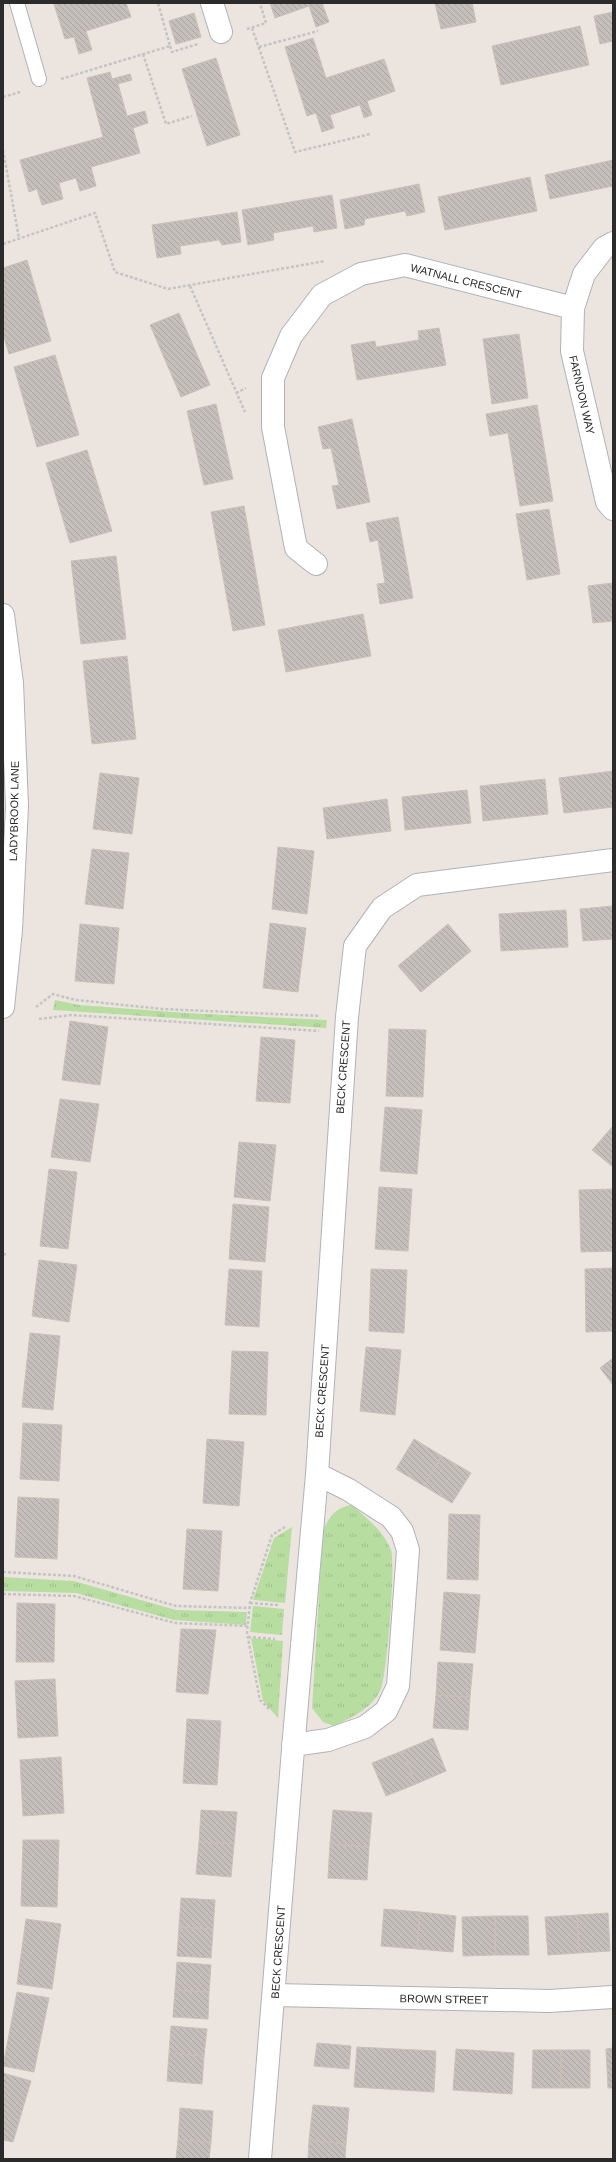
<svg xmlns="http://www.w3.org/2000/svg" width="616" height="2162" font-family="Helvetica,sans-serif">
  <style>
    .grass { fill: url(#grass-tufts) }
    .building { fill: url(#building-back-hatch); stroke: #c7c1b8 }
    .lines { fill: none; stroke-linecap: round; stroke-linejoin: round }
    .service-casing { stroke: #afb2ba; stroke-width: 16 }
    .minor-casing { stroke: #afb2ba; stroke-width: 24 }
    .tertiary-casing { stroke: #afb2ba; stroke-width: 24 }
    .path { stroke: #c4c4c4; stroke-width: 2.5; stroke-dasharray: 3 2; stroke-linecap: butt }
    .service { stroke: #fff; stroke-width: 14 }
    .minor { stroke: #fff; stroke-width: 22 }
    .tertiary { stroke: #fff; stroke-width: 22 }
    .labels { text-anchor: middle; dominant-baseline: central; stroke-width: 3; stroke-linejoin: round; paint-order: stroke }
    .street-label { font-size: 11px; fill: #2b2b2b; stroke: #fff }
  </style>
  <defs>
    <pattern id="grass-tufts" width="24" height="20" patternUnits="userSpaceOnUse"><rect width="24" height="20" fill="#b8dda1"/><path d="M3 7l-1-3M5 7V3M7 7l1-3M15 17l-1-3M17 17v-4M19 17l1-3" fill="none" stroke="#9ebe8b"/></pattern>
    <pattern id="building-back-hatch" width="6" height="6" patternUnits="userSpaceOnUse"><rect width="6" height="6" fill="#c4bfbb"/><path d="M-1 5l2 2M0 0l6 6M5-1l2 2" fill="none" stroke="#a9a4a1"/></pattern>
  </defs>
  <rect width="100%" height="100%" fill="#ece5df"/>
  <path class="grass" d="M55,1000L79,1005L186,1013L327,1020L326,1028L53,1010Z
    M352,1505C367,1519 383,1530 391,1550C396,1564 387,1674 381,1689C372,1709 352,1717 334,1726L323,1722L312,1708L323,1530C330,1516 336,1507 352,1505Z
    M292,1527L285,1603L253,1600L274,1538Z
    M3,1577L74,1581L176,1610L247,1612L246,1625L174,1620L76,1593L3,1591Z
    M253,1606L284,1609L282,1635L250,1632Z
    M251,1638L283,1641L278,1718L263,1701Z"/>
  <path class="building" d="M58,3H126L131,17L86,31L92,50L79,54L74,37L65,39L54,4Z
    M270,3H322L329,22L316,27L309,6L275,18Z
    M435,3H472L476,22L441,29Z
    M613,12V41L600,44L594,16Z
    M194,13L201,37L176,44L169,21Z
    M580,26L589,65L501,85L492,46Z
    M313,38L326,78L384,59L395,91L367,101L372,115L364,118L360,105L330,115L334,128L322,132L316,113L307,116L285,47Z
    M216,58L240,135L207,146L182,69Z
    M110,72L112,79L130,74L132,80L118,84L127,116L145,111L148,123L133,128L140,153L91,167L96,186L80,191L76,178L59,183L63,199L42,205L37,189L29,192L20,160L103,137L87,78Z
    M613,160V186L550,199L545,175Z
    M530,177L537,211L445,230L438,197Z
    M419,184L425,212L407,216L405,211L365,219L364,225L345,229L340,200Z
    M332,195L337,228L314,232L313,226L273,233L274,240L248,245L242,210Z
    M237,212L241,242L222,245L219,240L180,246L181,254L157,258L152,225Z
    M27,260L51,341L9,354L3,334V268Z
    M179,313L210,385L181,397L150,325Z
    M439,328L446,365L357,380L351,345L375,341L376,347L419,340L418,331Z
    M519,334L528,398L492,404L483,339Z
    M55,355L79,435L37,447L14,367Z
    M216,404L233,479L204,485L187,411Z
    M537,405L553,501L520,506L508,433L490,436L486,414Z
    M352,419L370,502L337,509L332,486L339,485L331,448L323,449L318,427Z
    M87,450L112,531L70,543L46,463Z
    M244,506L265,625L233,631L211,512Z
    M549,509L560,574L527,580L516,514Z
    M398,517L413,598L380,604L377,584L385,583L378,540L370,542L366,523Z
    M116,556L126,639L81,644L71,561Z
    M613,583V621L593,623L588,586Z
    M363,614L371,656L286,672L278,630Z
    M127,656L136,739L92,744L83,661Z
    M613,771V807L564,813L559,778Z
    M100,773L139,778L132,834L93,829Z
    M545,779L548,814L483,821L480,786Z
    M467,790L471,823L405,830L402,797Z
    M387,799L391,831L327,839L323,808Z
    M278,847L314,851L307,914L272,909Z
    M92,849L129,853L123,909L85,904Z
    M613,906V939L583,941L580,909Z
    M566,910L568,947L501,951L499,914Z
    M270,923L306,928L298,992L263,988Z
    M80,924L119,928L114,984L75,981Z
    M448,924L471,951L421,992L398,966Z
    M70,1021L108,1027L100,1085L62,1080Z
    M389,1029L426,1030L423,1097L386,1096Z
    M261,1037L295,1040L290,1103L256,1101Z
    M60,1099L99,1104L90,1162L51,1157Z
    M385,1107L422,1110L417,1174L380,1171Z
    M613,1126V1167L592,1150Z
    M239,1142L276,1145L270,1201L234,1197Z
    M49,1169L77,1172L68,1249L40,1246Z
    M379,1187L412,1189L408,1251L375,1249Z
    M613,1189V1251L581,1252L579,1190Z
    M233,1204L269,1207L265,1262L229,1259Z
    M39,1260L77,1265L69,1322L32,1316Z
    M613,1268V1331L586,1332L585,1269Z
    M229,1269L262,1271L259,1327L225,1325Z
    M371,1269L407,1270L404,1333L369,1331Z
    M30,1333L60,1336L53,1410L22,1407Z
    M366,1347L401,1350L395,1415L360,1411Z
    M232,1351L268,1352L266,1415L229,1414Z
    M613,1358V1385L600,1368Z
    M23,1423L62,1425L59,1481L20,1479Z
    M207,1439L244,1442L239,1506L203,1503Z
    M414,1439L442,1456L424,1486L396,1469Z
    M442,1456L471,1473L452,1503L424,1486Z
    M18,1497L59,1499L57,1559L15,1557Z
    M449,1514L480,1515L478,1580L447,1579Z
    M187,1529L222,1531L218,1591L183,1589Z
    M444,1592L480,1595L475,1653L440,1650Z
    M17,1603L55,1604L54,1662H16Z
    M181,1629L216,1630L208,1694L176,1692Z
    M438,1662L473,1664L470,1697L436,1695Z
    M55,1679L58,1736L18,1738L15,1681Z
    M436,1695L470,1697L468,1730L433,1728Z
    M187,1719L221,1721L217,1785L183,1783Z
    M433,1738L446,1771L416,1784L402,1751Z
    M402,1751L416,1784L386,1796L372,1763Z
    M61,1757L64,1813L23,1816L20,1760Z
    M201,1810L237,1812L234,1844L199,1842Z
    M333,1810L372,1813L369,1847L330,1844Z
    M23,1840H59L57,1907L21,1906Z
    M199,1842L234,1844L231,1877L196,1874Z
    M330,1844L369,1847L367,1880L328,1878Z
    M181,1898L215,1900L213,1929L179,1927Z
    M384,1909L420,1912L417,1949L381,1946Z
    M420,1912L456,1916L453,1952L417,1949Z
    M608,1913L610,1951L579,1953L577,1915Z
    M577,1915L579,1953L548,1955L545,1917Z
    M495,1916H528L529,1955H495Z
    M495,1916V1955L463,1956L462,1917Z
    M26,1919L61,1924L52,1989L17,1984Z
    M179,1927L213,1929L211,1958L177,1956Z
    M177,1962L211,1965L209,1992L175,1990Z
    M175,1990L209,1992L208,2019L173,2017Z
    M17,1992L49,1998L34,2072L3,2066Z
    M171,2026L207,2029L204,2056L169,2053Z
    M317,2043L351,2046L349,2069L314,2066Z
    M357,2047L436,2051L434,2092L354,2087Z
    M613,2048V2088H608L606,2049Z
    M456,2049L514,2053L512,2094L453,2090Z
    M533,2050H561V2088H532Z
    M561,2050H590V2088H561Z
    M169,2053L204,2056L202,2084L167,2081Z
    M3,2073L31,2081L13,2142L3,2140Z
    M313,2105L349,2108L346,2144L309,2140Z
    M180,2108L213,2111L211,2142L178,2140Z
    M178,2140L211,2142L209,2159H176Z
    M309,2140L346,2144L345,2159H308Z"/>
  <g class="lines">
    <defs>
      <path id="service" d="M17,3L39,79"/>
      <path id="minor" d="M212,3L221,32
        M613,243L604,248L584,274L573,308L572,351L607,502L613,509
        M316,564L296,548L273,427V378L291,336L322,295L361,274L405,265L573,308
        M293,1745L328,1740L365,1727L386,1711L398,1686L408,1550L402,1531L391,1517L349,1490L317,1474
        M275,1995L549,2001L613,1997
        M260,2159L294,1737L317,1474L347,1017L355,946L382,908L417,885L613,860"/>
      <path id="tertiary" d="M3,615L12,683L17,806L11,930L3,1007"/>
    </defs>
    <use href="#service" class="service-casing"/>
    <use href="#minor" class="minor-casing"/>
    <use href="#tertiary" class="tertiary-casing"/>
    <path class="path" d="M252,28L295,152L370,134
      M247,29L266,23L260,3
      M170,46L172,52L198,44
      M259,47L318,31
      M143,54L166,124L192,116
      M61,79L170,46L158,3
      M3,97L20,92
      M3,150L19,238
      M3,244L95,213L115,272L168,289L325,261
      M190,286L245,412
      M236,393L246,388
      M36,1007L53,994L76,1000L162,1009L320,1016
      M39,1019L71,1015L319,1031
      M3,1254L8,1255
      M3,1572L74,1576L176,1606L250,1608
      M3,1594L74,1596L175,1623L248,1626
      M250,1603L278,1605
      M248,1637L275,1639
      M269,1709L260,1700L247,1633L250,1603L272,1535L285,1527"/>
    <use href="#service" class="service"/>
    <use href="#minor" class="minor"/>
    <use href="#tertiary" class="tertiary"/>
  </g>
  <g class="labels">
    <g class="street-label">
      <text transform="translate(466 281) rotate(14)">WATNALL CRESCENT</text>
      <text transform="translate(582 395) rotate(77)">FARNDON WAY</text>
      <text transform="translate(14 811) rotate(-89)">LADYBROOK LANE</text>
      <text transform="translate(343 1067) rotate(-86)">BECK CRESCENT</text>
      <text transform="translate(322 1391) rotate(-86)">BECK CRESCENT</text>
      <text transform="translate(278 1952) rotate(-86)">BECK CRESCENT</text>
      <text transform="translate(444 1999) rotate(1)">BROWN STREET</text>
    </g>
  </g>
  <rect width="616" height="2162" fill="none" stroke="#2b2b2b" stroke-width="8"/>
</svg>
